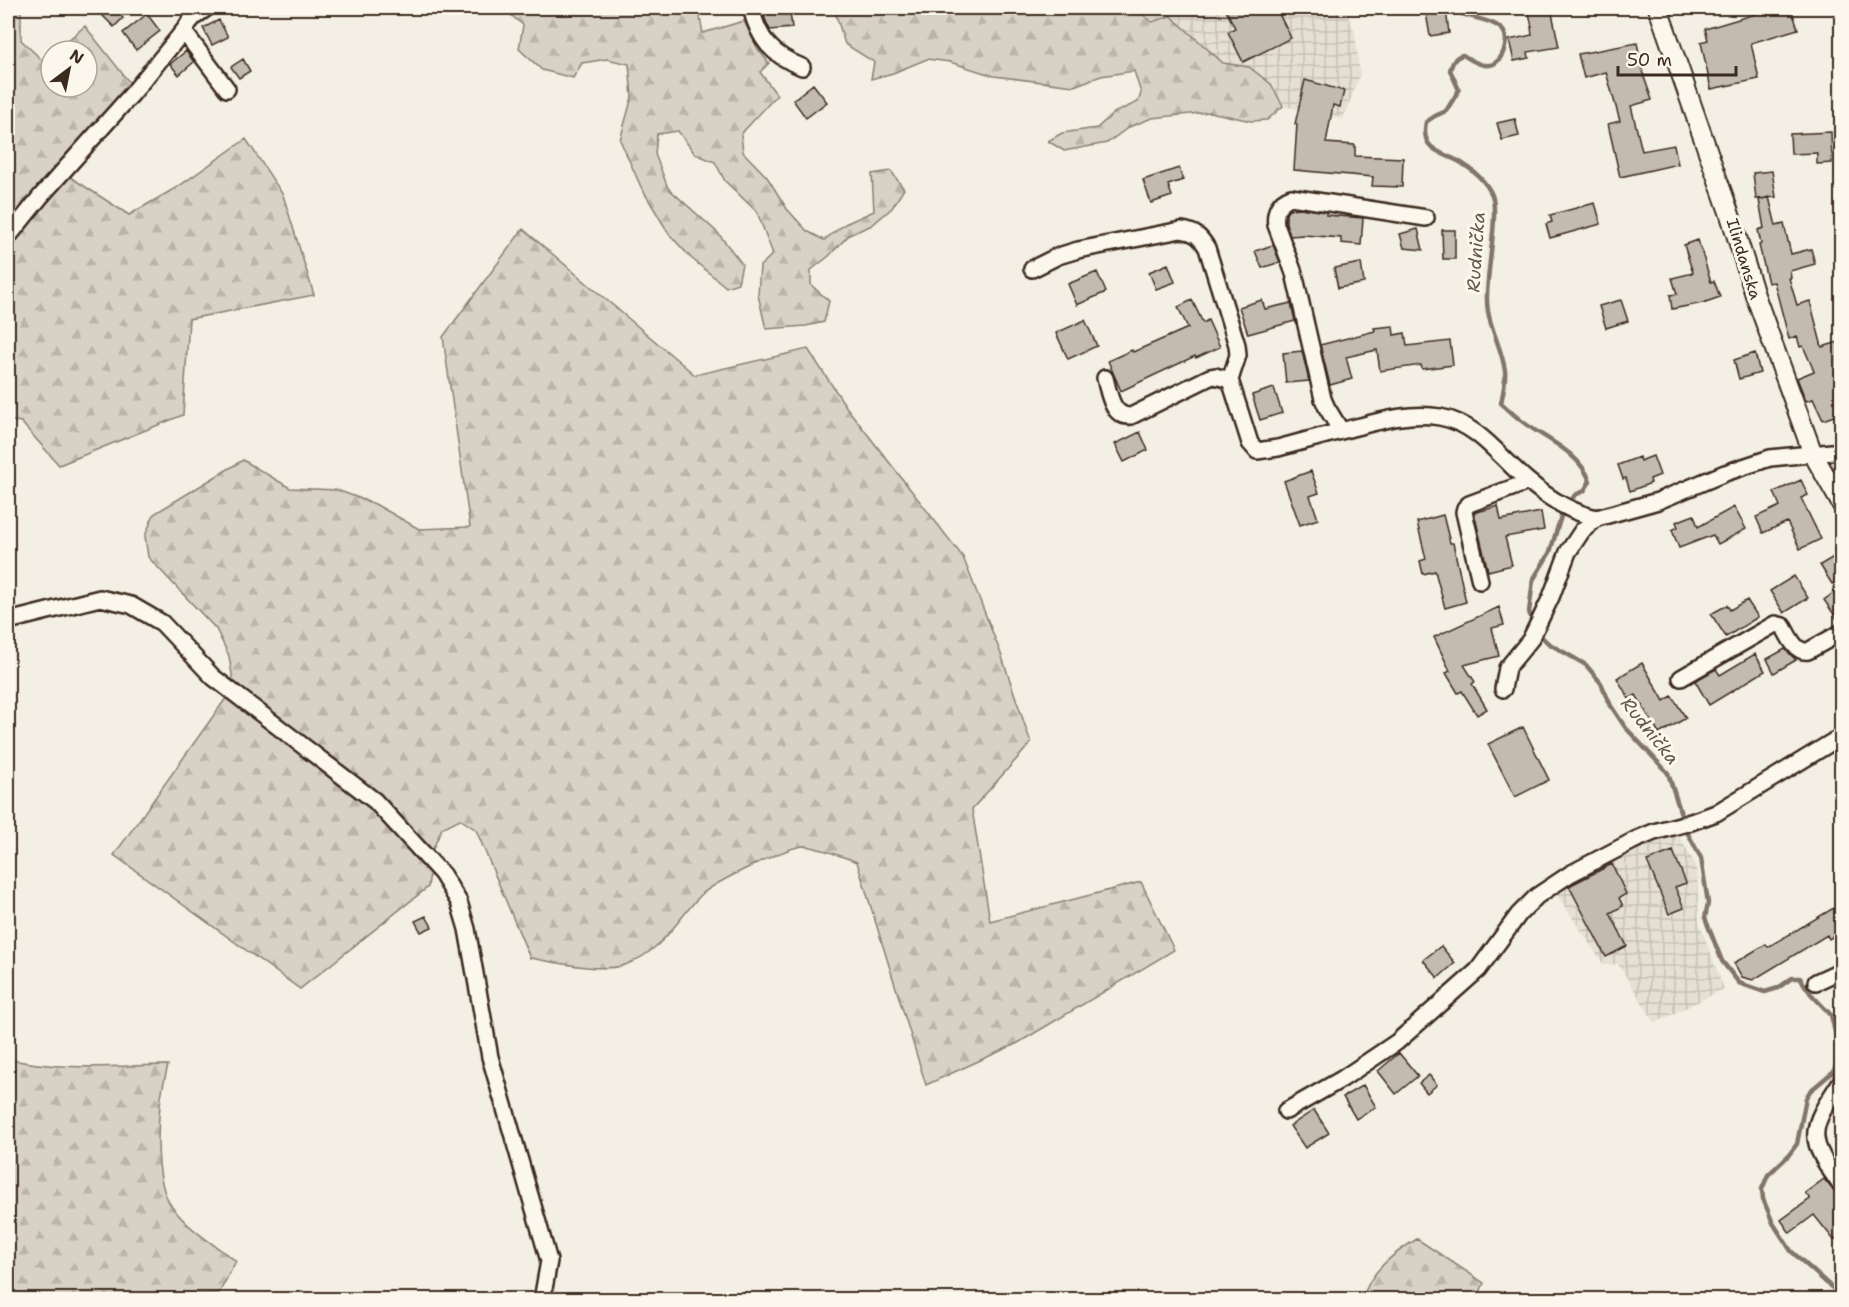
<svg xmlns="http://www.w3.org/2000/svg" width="1849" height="1307" font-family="'Shantell Sans',sans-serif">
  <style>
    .industrial { fill: url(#industrial-grid) }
    .forest { fill: url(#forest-firs); stroke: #8a7e72; stroke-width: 1.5 }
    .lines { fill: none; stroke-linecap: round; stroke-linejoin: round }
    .stream { stroke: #817468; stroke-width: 4.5 }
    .building { fill: #c3bbb0; stroke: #3b2a1e; stroke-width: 1.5 }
    .minor-casing { stroke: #3b2a1e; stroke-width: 20 }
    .tertiary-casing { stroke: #3b2a1e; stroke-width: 22 }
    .minor { stroke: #fbf7ec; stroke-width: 15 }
    .tertiary { stroke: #fbf7ec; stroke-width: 18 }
    .labels { text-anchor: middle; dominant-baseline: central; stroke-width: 6; stroke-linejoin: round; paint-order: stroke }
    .street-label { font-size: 16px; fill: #3b2a1e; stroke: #fbf7ec }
    .water-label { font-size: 18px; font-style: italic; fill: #645549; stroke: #fbf7ec }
  </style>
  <defs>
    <pattern id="industrial-grid" width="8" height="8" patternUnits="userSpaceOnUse" patternTransform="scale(1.5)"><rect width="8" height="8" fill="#e5dfd4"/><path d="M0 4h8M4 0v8" fill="none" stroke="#c5c0b6"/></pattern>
    <pattern id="forest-firs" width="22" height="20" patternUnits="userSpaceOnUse" patternTransform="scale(1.5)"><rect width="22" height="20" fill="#d8d1c6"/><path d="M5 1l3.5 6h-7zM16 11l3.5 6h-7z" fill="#bab4aa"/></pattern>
  </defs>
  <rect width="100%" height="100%" fill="#f3efe4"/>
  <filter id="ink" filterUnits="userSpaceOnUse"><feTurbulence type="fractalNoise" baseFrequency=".0167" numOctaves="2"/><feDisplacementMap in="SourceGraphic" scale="12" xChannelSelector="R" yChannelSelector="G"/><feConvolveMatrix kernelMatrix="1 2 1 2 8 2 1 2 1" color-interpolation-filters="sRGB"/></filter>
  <g filter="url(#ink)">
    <path class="industrial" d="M1135,8H1345L1355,33L1360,75L1343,119L1283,106L1271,84L1249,67L1223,63L1171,17L1152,22Z
      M1678,835L1693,860L1697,872L1699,922L1724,989L1655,1023L1618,964L1604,965L1555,892L1654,839Z"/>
    <path class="forest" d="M8,8H21V40L43,61L51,55V87H87V51H55L85,26L133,87L67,175L129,215L179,186L246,139L283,195L314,295L189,319L183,415L59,465L21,422L8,420Z
      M507,8H698L703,33L744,21L758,49L769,63L760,72L777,95L741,134L743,152L767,177L787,209L807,231L824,240L845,224L874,211L872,174L891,171L904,189L892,208L872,225L849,235L829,256L811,270V285L829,301L824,322L806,326L766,329L758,295L760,266L773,254L757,212L725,181L715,162L695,154L678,131L657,134L655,154L668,188L718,233L742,264L738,283L726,287L691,258L669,234L641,187L620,140L632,97L629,64L607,59L582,63L573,78L542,70L519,49L523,25L512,16Z
      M843,8H1135L1152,22L1171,16L1223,63L1249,67L1271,84L1283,106L1267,120L1251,121L1210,112L1152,118L1129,127L1107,143L1064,151L1048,141L1062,133L1097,128L1114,113L1138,102L1141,93L1134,71L1101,76L1074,86L994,76L950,62L927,59L893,73L871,79L874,62L845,44L836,15Z
      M523,229L695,375L808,349L847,408L963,557L1001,654L1031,743L972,809L990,921L1141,882L1174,950L1018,1043L926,1085L857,862C842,857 820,847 804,846C789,846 713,883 701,895C675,922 664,950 625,965C603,973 554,962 530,958L476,830L460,819L442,828L433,849L428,887L300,989L114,855L234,687L229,656L216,629L148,557L145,536L154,514L243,460L290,488L337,490L375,504L419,529L470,527L443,337Z
      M8,1059C60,1071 115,1066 168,1065C165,1078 161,1092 160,1105C157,1133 155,1186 173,1208C189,1230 215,1245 236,1261L219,1293L197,1294L189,1300L8,1299Z
      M1417,1239L1484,1283L1477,1299H1363C1369,1272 1394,1253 1417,1239Z"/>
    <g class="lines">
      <path class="stream" d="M1449,8C1464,19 1493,17 1504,32C1507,37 1506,45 1504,50C1496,73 1479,66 1463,55C1454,57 1453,62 1450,70L1459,90L1446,111L1435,116L1426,122C1420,150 1441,152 1460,162C1472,169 1486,181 1492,195C1499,214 1486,275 1487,300C1487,324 1502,347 1505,371C1506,381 1503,393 1501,403C1509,410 1516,417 1523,422C1548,441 1578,451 1590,481L1584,491L1575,495L1562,513L1550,552L1533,580L1529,612L1533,623
        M1536,631L1548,643L1586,665L1601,683L1611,706L1625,727L1668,773L1686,830L1701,858L1708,903L1705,918L1722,961L1739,983L1765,992L1778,988L1792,978H1800L1811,994L1831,1015L1840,1053L1834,1071L1810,1091L1806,1098L1797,1144L1788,1156L1768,1175L1762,1189L1763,1199L1773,1223L1791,1251L1839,1294L1841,1300"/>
    </g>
    <path class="building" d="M110,8H113L123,18L114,27L102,15Z
      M764,8H785L786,13L790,12L792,28L770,30L765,19Z
      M1225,8H1276L1291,38L1243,62L1228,32L1235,28Z
      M1528,8H1551L1559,47L1528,52L1529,58L1514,61L1509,40L1532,35L1531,27H1532Z
      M1766,8H1791L1798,29L1751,43L1759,79L1711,89L1701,42L1708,40L1705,29L1759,13L1758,10Z
      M1446,10L1449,33L1430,36L1426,13Z
      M147,14L160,31L136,50L123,33Z
      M219,20L228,37L212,45L203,28Z
      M1637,43L1644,77L1652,100L1631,106L1642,151L1674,145L1678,164L1620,177L1608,124L1620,121L1606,72L1584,78L1578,54Z
      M186,51L194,62L179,75L170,64Z
      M243,59L250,71L239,78L231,67Z
      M1305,80L1344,91L1340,107L1333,105L1326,143L1355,145V156L1403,158L1402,187L1372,186L1373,177L1294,170L1297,124H1295Z
      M813,84L827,102L806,118L793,100Z
      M1515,119L1519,136L1502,140L1497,123Z
      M1831,132L1832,163L1817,164V153L1791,154L1790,134Z
      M1179,168L1183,180L1168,185L1172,196L1151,203L1143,180Z
      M1772,171L1776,197L1756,199L1753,173Z
      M1769,197L1776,226L1784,224L1791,254L1811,249L1815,264L1790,271L1791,278H1789L1797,305L1810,301L1822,347L1842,341V413L1823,420L1813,399L1806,401L1797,378L1814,371L1803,346L1800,347L1797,336L1789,339L1774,282L1768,283L1759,245L1761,244L1758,230L1764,228L1759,200Z
      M1595,203L1601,224L1550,238L1546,224L1552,222L1550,215Z
      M1301,208L1326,212V215L1363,218L1361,245L1341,243V238L1304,235L1290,236L1286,223V214L1289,209Z
      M1418,229L1423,250L1404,248L1400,234Z
      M1442,230H1455V259H1443Z
      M1698,240L1711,282L1714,281L1720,297L1703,303L1672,309L1670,295L1677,294L1672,278L1693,273L1684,245Z
      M1273,245L1280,262L1262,268L1255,251Z
      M1361,263L1364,283L1338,288L1334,268Z
      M1168,264L1175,282L1156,289L1149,272Z
      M1097,272L1106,292L1077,305L1068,284Z
      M1192,300L1203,323L1208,320L1220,347L1196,358L1195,356L1121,391L1108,361L1132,350L1133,352L1188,328L1178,307Z
      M1262,300L1265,309L1291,303L1295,321L1248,334L1239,307Z
      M1621,300L1628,321L1606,328L1599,306Z
      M1085,320L1097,346L1068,359L1056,333Z
      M1393,326L1394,335L1405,333L1407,346L1450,341L1453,365L1422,369L1421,365L1380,371L1377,350L1346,357L1352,379L1330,385L1320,345L1375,331L1374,328Z
      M1302,351L1309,381L1286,383L1283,353Z
      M1755,353L1760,373L1739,379L1734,360Z
      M1274,388L1282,413L1260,420L1252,395Z
      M1140,432L1148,450L1124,462L1115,444Z
      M1653,456L1660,475L1650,479L1651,483L1630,491L1626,478L1623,479L1618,465L1639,457L1640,461Z
      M1311,471L1319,493L1310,496L1318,519L1300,525L1284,481Z
      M1801,480L1808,495L1801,498L1821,539L1800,549L1787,522L1763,533L1756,517L1780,506L1774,492Z
      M1498,506L1501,520L1541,512L1544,530L1505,537L1512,565L1488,571L1474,513Z
      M1734,507L1746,529L1718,544L1713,535L1679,548L1672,530L1678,527L1676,522L1694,515L1698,527Z
      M1443,515L1450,543H1453L1466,602L1445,608L1435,571L1423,574L1420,561L1426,559L1417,522Z
      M1837,555L1842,561V578L1832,584L1820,565Z
      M1794,576L1808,598L1784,613L1770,591Z
      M1836,591L1842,599L1840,623L1824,600Z
      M1747,600L1758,617L1726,637L1711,614L1727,605L1730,610Z
      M1499,607L1504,625L1492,628L1499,656L1464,665L1475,682L1472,684L1487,709L1477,715L1462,691L1458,693L1446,673L1450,671L1434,637Z
      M1785,649L1796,660L1774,673L1767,659Z
      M1755,654L1765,671L1709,705L1695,681L1716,669L1720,675Z
      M1642,663L1664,701L1672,696L1686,718L1659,734L1636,695L1629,699L1617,678Z
      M1523,727L1549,780L1515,797L1488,744Z
      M1673,851L1686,883L1675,887L1684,908L1669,914L1647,861Z
      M1612,864L1626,894L1619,898L1623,906L1610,913L1627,946L1606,957L1569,886Z
      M1842,903V931L1829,939L1827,935L1753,980L1742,977L1734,963L1766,944L1768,947Z
      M426,916L432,927L421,932L415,921Z
      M1441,946L1455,963L1438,978L1423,960Z
      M1399,1053L1418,1076L1396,1094L1378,1071Z
      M1429,1075L1437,1085L1427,1093L1419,1083Z
      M1363,1085L1376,1107L1356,1119L1343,1097Z
      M1314,1110L1329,1133L1305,1148L1290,1126Z
      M1824,1179L1842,1201V1234L1834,1240L1814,1215L1790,1233L1781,1220L1810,1199L1805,1193Z"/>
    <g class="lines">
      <defs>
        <path id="minor" d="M207,8C198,14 186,21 185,33L227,89
          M751,8C759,40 772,55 802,67
          M1426,218L1291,197C1279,201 1274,212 1276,225L1294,273L1323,399L1327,408L1341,431C1373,423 1407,411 1440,417C1479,424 1500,458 1528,481C1547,497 1572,513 1597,518
          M8,237L41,196L132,94L185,29
          M1032,269L1058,256L1078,250L1181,230C1195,232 1200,236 1207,248L1237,345L1238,355L1230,380
          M1105,378C1109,393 1112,418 1131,416L1210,377L1215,376L1230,380L1250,443L1257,451L1278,448L1341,431
          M1480,581L1464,512L1465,508L1469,504L1528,482
          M8,621L100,598L131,605L162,623L213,677L375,801L442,874L459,902L467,929L490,1057L549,1261L542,1300
          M1681,678L1775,624L1783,626C1789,636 1795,653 1808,651L1842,632
          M1503,689L1507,668L1530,640L1539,622L1551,597L1568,552L1582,531L1597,518L1658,501L1725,473L1770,458L1842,451
          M1816,982L1842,970
          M1842,1080C1808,1131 1806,1137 1842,1187
          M1286,1111L1342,1079L1397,1042L1478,970L1519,914L1537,896L1570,874L1635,840L1654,832L1691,822L1716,813L1842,736"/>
        <path id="tertiary" d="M1658,8L1730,215L1755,295L1813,454L1842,505"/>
      </defs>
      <use href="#minor" class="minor-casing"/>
      <use href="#tertiary" class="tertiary-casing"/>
      <use href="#minor" class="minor"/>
      <use href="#tertiary" class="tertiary"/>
    </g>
  </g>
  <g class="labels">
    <g class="street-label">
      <text transform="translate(1744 259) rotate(73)">Ilindanska</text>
    </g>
    <g class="water-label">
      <text transform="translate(1476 252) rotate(-86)">Rudnička</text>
      <text transform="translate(1650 731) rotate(51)">Rudnička</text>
    </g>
  </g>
  <rect width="1849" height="1307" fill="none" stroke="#fbf7ec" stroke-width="30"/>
  <rect x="15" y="15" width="1819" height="1277" fill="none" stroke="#3b2a1e" stroke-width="2" filter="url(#ink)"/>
  <g transform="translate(69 69) rotate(32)"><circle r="28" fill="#fbf7ec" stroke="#aea59a" stroke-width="1.5"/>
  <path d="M0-4.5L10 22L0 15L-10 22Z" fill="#3b2a1e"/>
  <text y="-9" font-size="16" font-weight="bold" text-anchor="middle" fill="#3b2a1e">N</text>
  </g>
  <path d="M1618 66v9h118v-9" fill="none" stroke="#3b2a1e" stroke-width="3"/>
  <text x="1627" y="66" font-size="18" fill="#3b2a1e" stroke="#fbf7ec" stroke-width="4.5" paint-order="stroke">50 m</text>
</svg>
